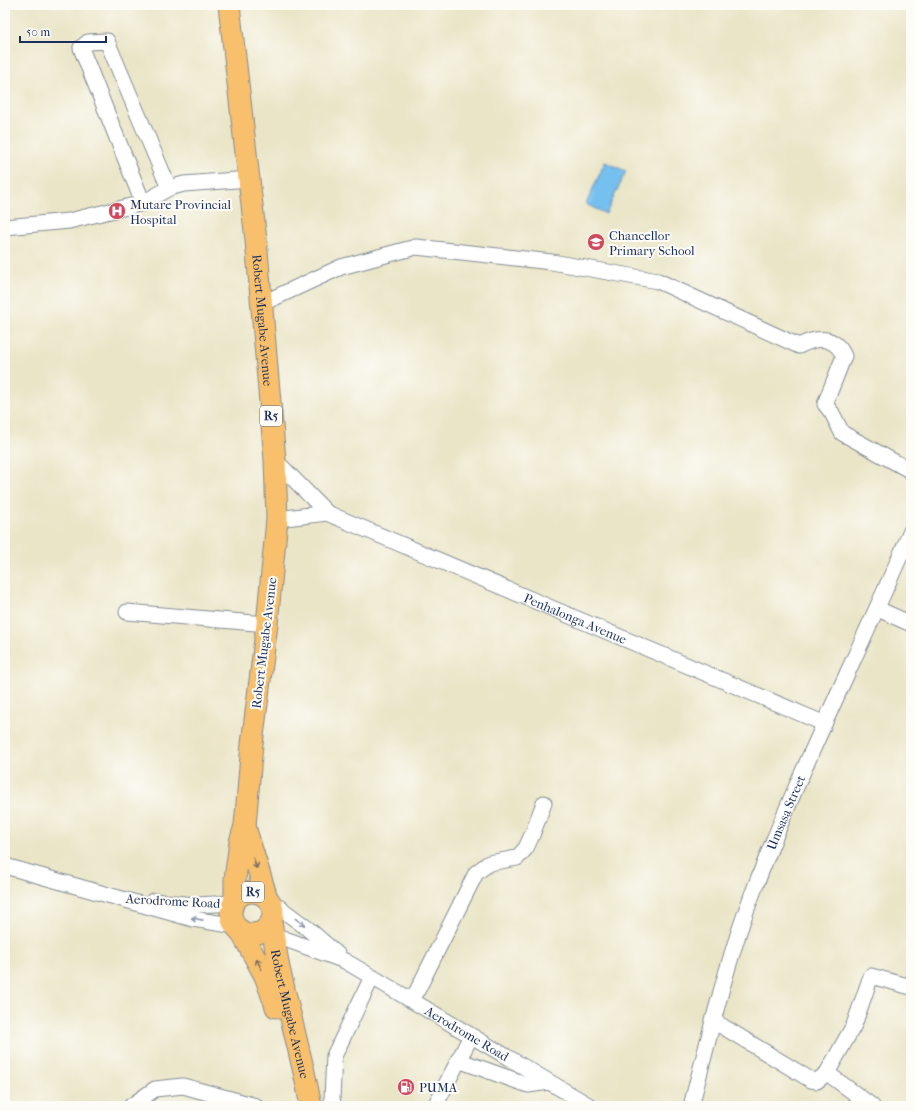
<svg xmlns="http://www.w3.org/2000/svg" width="916" height="1111" font-family="'IM FELL French Canon',serif">
  <style>
    .water { fill: #75c0ee; stroke: #4878a6 }
    .lines { fill: none; stroke-linecap: round; stroke-linejoin: round }
    .minor-casing { stroke: #828a92; stroke-width: 17 }
    .highway-casing { stroke: #828a92; stroke-width: 23 }
    .minor { stroke: #fff; stroke-width: 15 }
    .highway { stroke: #f8bf6c; stroke-width: 21 }
    .oneway { stroke: #7e7064 }
    .oneway2 { stroke: #8d97ae }
    .labels { text-anchor: middle; dominant-baseline: central; stroke-width: 4; stroke-linejoin: round; paint-order: stroke }
    .shield { fill: #fdfcf7; stroke: #5f6c8c; stroke-width: 1 }
    .shield-label { font-size: 12px; font-weight: bold; fill: #1b2f5e }
    .poi-label { font-size: 13px; fill: #1b2f5e; stroke: #fdfcf7; text-anchor: start }
    .street-label { font-size: 13px; fill: #1b2f5e; stroke: #fdfcf7 }
  </style>
  <rect width="100%" height="100%" fill="#fdfcf7"/>
  <filter id="ink" filterUnits="userSpaceOnUse"><feTurbulence type="fractalNoise" baseFrequency=".025" numOctaves="2"/><feDisplacementMap in="SourceGraphic" scale="8" xChannelSelector="R" yChannelSelector="G"/><feConvolveMatrix kernelMatrix="1 2 1 2 8 2 1 2 1" color-interpolation-filters="sRGB"/></filter>
  <filter id="wash" filterUnits="userSpaceOnUse"><feTurbulence type="fractalNoise" baseFrequency=".012" numOctaves="4" result="noise"/><feDisplacementMap in="SourceGraphic" scale="16" xChannelSelector="R" yChannelSelector="G"/><feGaussianBlur stdDeviation="0.9" result="paint"/><feColorMatrix in="noise" values="0 0 0 0 0 0 0 0 0 0 0 0 0 0 0 0 0 1.4 0 .05"/><feComposite in="paint" operator="in"/></filter>
  <g filter="url(#wash)">
    <rect width="100%" height="100%" fill="#eae5c7"/>
    <path class="water" d="M605,162L626,171L606,214L586,204Z"/>
  </g>
  <g filter="url(#ink)">
    <g class="lines">
      <defs>
        <g id="minor">
          <path d="M143,203L81,48L88,42L107,41L169,188"/>
          <path d="M5,227L69,221L143,203L169,188L184,184L249,179"/>
          <path d="M261,304L341,267L416,247L552,262L658,281L799,346C817,336 835,336 844,356L825,404L832,413L842,433L911,471"/>
          <path id="s1" d="M275,460L327,513L823,723"/>
          <path d="M277,519L327,513"/>
          <path d="M878,609L911,624"/>
          <path d="M127,612L267,624"/>
          <path d="M5,866L193,919L236,926"/>
          <path d="M268,899L307,928L338,955"/>
          <path d="M153,901L195,905L234,903"/>
          <path id="s2" d="M266,932L345,961L590,1106"/>
          <path d="M412,1001L476,873L489,863L517,858L526,848L532,835L544,803"/>
          <path d="M712,1020L811,1080L817,1081L827,1073L854,1025L871,976L911,987"/>
          <path d="M458,1060L528,1085L549,1082"/>
          <path d="M827,1073L872,1106"/>
          <path d="M131,1106L155,1089L183,1086L256,1106"/>
          <path d="M334,1106L332,1099L334,1056L372,977"/>
          <path d="M435,1106L471,1036"/>
          <path id="s3" d="M691,1106C710,1035 726,963 752,895C799,771 859,652 911,531"/>
        </g>
        <g id="highway">
          <path id="s4" d="M229,5L256,240L275,460L277,519L267,624L252,744L245,826L240,842L235,879V900"/>
          <path d="M245,827L267,898"/>
          <circle cx="252" cy="913" r="21"/>
          <path id="s5" d="M271,922L279,968L304,1072L311,1106"/>
          <path d="M240,930L265,976L276,1007"/>
        </g>
      </defs>
      <use href="#minor" class="minor-casing"/>
      <use href="#highway" class="highway-casing"/>
      <use href="#minor" class="minor"/>
      <use href="#highway" class="highway"/>
    </g>
    <defs><path id="oneway-shaft" d="M-6 0H5M1.5-3L5.5 0L1.5 3" fill="none" stroke-width="1.6" stroke-linecap="round" stroke-linejoin="round"/></defs>
    <g class="oneway">
      <use href="#oneway-shaft" transform="translate(255 863) rotate(73)"/>
      <use href="#oneway-shaft" transform="translate(259 964) rotate(-115)"/>
    </g>
    <g class="oneway2">
      <use href="#oneway-shaft" transform="translate(197 919) rotate(-169)"/>
      <use href="#oneway-shaft" transform="translate(300 922) rotate(36)"/>
    </g>
  </g>
  <defs>
    <symbol id="hospital-disc" viewBox="-11 -11 22 22"><circle r="9.5" fill="#d1495b" stroke="#fdfcf7"/><path d="M-5-5h3v3.5h4V-5h3V5h-3V1.5h-4V5h-3Z" fill="#fff"/></symbol>
    <symbol id="school-disc" viewBox="-11 -11 22 22"><circle r="9.5" fill="#d1495b" stroke="#fdfcf7"/><path d="M0-5L7-2L0 1L-7-2ZM-4 1L0 2.5L4 1V4Q0 6-4 4Z" fill="#fff"/></symbol>
    <symbol id="fuel-disc" viewBox="-11 -11 22 22"><circle r="9.5" fill="#d1495b" stroke="#fdfcf7"/><path d="M-5.5-6h7V0h2V4h1.3V-2.5L3-4.5l.8-.8L6-3V5H2.5V1h-1V6h-7ZM-4.2-4.7v3.2H.2V-4.7Z" fill="#fff"/></symbol>
  </defs>
  <g fill-rule="evenodd">
    <use href="#hospital-disc" x="107" y="201" width="20" height="20"/>
    <use href="#school-disc" x="586" y="232" width="20" height="20"/>
    <use href="#fuel-disc" x="396" y="1077" width="20" height="20"/>
  </g>
  <g class="labels">
    <g class="shield">
      <rect x="260" y="406" width="22" height="20" rx="3"/>
      <rect x="242" y="882" width="22" height="20" rx="3"/>
    </g>
    <g class="shield-label">
      <text x="271" y="416">R5</text>
      <text x="253" y="892">R5</text>
    </g>
    <g class="poi-label">
      <text x="130" y="204">Mutare Provincial<tspan x="130" dy="15">Hospital</tspan></text>
      <text x="609" y="235">Chancellor<tspan x="609" dy="15">Primary School</tspan></text>
      <text x="419" y="1087">PUMA</text>
    </g>
    <g class="street-label">
      <text stroke="none"><textPath href="#s4" startOffset="317">Robert Mugabe Avenue</textPath></text>
      <text stroke="none"><textPath href="#s1" startOffset="344">Penhalonga Avenue</textPath></text>
      <text transform="translate(264 643) rotate(-83)">Robert Mugabe Avenue</text>
      <text stroke="none"><textPath href="#s3" startOffset="309">Umsasa Street</textPath></text>
      <text transform="translate(173 901) rotate(3)">Aerodrome Road</text>
      <text stroke="none"><textPath href="#s5" startOffset="94">Robert Mugabe Avenue</textPath></text>
      <text stroke="none"><textPath href="#s2" startOffset="226">Aerodrome Road</textPath></text>
    </g>
  </g>
  <rect width="916" height="1111" fill="none" stroke="#fdfcf7" stroke-width="20"/>
  <path d="M20 36v6h86v-6" fill="none" stroke="#1b2f5e" stroke-width="2"/>
  <text x="26" y="36" font-size="12" fill="#1b2f5e" stroke="#fdfcf7" stroke-width="3" paint-order="stroke">50 m</text>
</svg>
